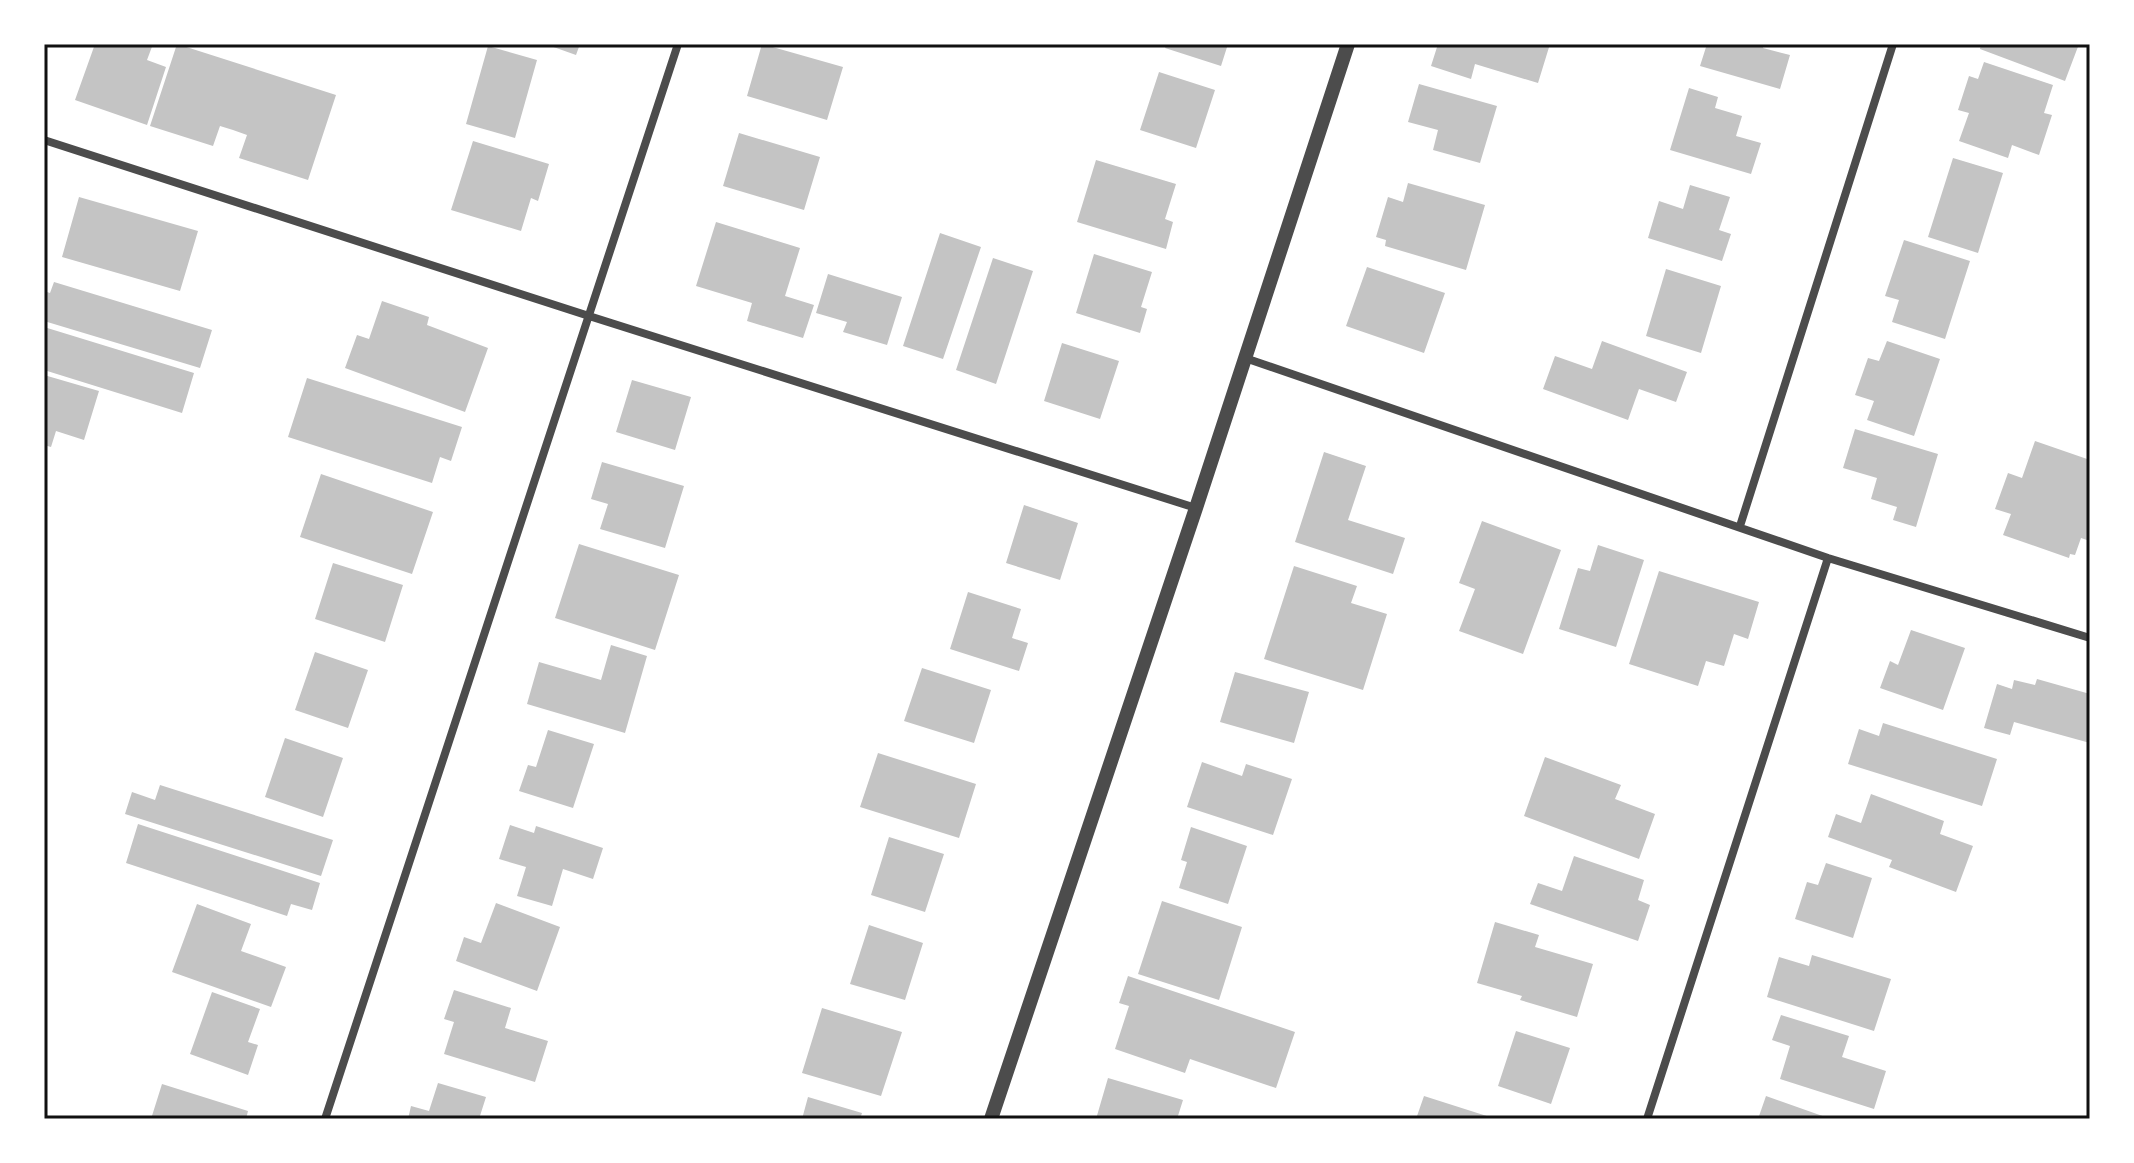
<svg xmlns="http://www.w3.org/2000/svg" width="2134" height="1163" font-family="Poppins,sans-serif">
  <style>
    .building { fill: #c4c4c4 }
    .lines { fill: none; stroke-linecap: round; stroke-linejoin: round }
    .minor { stroke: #4c4c4c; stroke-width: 8 }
    .tertiary { stroke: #4c4c4c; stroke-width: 14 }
    .neatline { fill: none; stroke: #111; stroke-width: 3 }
  </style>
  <rect width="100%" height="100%" fill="#fff"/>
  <path class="building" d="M95,44H153L147,60L166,67L147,125L75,100Z
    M177,44L336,95L308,180L239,158L247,135L233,130L220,126L213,146L150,126Z
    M545,44H580L576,55Z
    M762,44L843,67L827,120L747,96Z
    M1167,44H1228L1221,66L1165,48Z
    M1438,44H1550L1538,83L1475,64L1471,79L1431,66Z
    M1707,44H1764L1763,48L1790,55L1780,89L1700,66Z
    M1981,44H2079L2065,81L1980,49Z
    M488,46L537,60L515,138L466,124Z
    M1984,62L2053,85L2044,113L2052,115L2039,155L2012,145L2008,158L1959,141L1969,113L1958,110L1969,76L1978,79Z
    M1159,72L1215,90L1196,148L1140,130Z
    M1419,84L1497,106L1480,163L1433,150L1438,130L1408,122Z
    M1689,88L1718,97L1715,108L1742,116L1736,136L1761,143L1751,174L1670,150Z
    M739,133L820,157L804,210L723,186Z
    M473,141L549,164L538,201L531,198L521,231L451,210Z
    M1953,158L2003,173L1978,253L1928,237Z
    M1096,160L1176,184L1165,219L1173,222L1166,249L1077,222Z
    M1408,183L1485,205L1466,270L1385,246L1386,240L1376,237L1388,197L1403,202Z
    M1690,185L1730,197L1719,230L1731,234L1722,261L1648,238L1659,201L1683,209Z
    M79,197L198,231L180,291L62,257Z
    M716,222L800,248L785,296L814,305L803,338L747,321L752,303L696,286Z
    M940,233L981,247L943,359L903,346Z
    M1904,240L1970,261L1945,339L1892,322L1899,300L1885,296Z
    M1094,254L1152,272L1141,307L1147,309L1140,333L1076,313Z
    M993,258L1033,271L996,384L956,370Z
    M1367,267L1445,293L1424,353L1346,326Z
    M1666,269L1721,286L1701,353L1646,336Z
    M828,274L902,297L887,345L843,332L847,322L816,313Z
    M54,282L212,330L200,368L44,321V291L50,293Z
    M382,301L429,317L427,325L488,348L465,412L345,368L357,335L369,339Z
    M44,327L194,373L182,413L44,370Z
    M1602,341L1687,372L1676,402L1639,389L1628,420L1543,389L1555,356L1592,369Z
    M1887,341L1940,359L1914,436L1867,420L1874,401L1855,395L1868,358L1879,361Z
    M1062,343L1119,361L1100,419L1044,401Z
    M44,375L99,391L84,440L56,431L51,447L44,445Z
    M307,378L462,427L451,461L440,457L432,483L288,437Z
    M632,380L691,397L675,450L616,432Z
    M1855,429L1938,454L1916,527L1893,520L1897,507L1871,499L1877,478L1843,468Z
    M2035,441L2090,460V541L2081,538L2075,555L2070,554L2069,558L2003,535L2011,514L1995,509L2008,473L2022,478Z
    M1324,452L1366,466L1348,520L1405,538L1393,574L1295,542Z
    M602,462L684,486L665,548L600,529L608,504L591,499Z
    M321,474L433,512L412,574L300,537Z
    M1024,505L1078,523L1060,580L1006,563Z
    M1482,521L1561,550L1523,654L1459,631L1475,589L1459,583Z
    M579,544L679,575L655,650L555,618Z
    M1598,545L1644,560L1616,647L1559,629L1578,568L1590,571Z
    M333,563L403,585L385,642L315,619Z
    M1294,566L1357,586L1351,603L1387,614L1363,690L1264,659Z
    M1659,571L1759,602L1748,639L1734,634L1724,666L1706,661L1698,686L1629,664Z
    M968,592L1021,609L1012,638L1028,643L1019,671L950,649Z
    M1911,630L1965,648L1943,710L1880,688L1890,661L1898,665Z
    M611,645L647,656L625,733L527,704L539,662L601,680Z
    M315,652L368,670L348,728L295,710Z
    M922,668L991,690L974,743L904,721Z
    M1235,672L1309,692L1294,743L1220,722Z
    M2037,679L2090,694V743L2014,722L2010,735L1984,728L1997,684L2012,689L2014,680L2035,685Z
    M1883,723L1997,759L1982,806L1848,764L1859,729L1879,736Z
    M548,730L594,744L573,808L519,791L528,765L536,767Z
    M285,738L343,758L323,817L265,797Z
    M878,753L976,784L959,838L860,807Z
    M1545,757L1621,785L1615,799L1655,814L1639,859L1524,816Z
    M1202,762L1242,776L1246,764L1292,779L1273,835L1187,807Z
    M160,785L333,840L321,876L125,814L132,792L155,800Z
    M1871,794L1944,821L1940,834L1973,846L1956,892L1889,867L1892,860L1828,837L1836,814L1861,823Z
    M138,824L320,883L312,910L291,904L287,916L126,863Z
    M510,825L534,833L536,826L603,848L593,879L563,869L552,906L517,896L526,867L499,859Z
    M1191,827L1247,846L1228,904L1179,888L1187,862L1181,860Z
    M889,837L944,854L925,912L871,895Z
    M1574,856L1644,880L1638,900L1650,905L1638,941L1530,904L1538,883L1562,891Z
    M1826,863L1872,878L1853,938L1795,919L1807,882L1818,885Z
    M1162,901L1242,927L1219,1000L1138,974Z
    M496,903L560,927L537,991L456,961L464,937L481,943Z
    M197,904L251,924L241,951L286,967L271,1007L172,972Z
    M1495,922L1539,935L1535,947L1593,964L1577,1017L1520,1000L1522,996L1477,983Z
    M869,925L923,943L905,1000L850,984Z
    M1812,955L1891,979L1874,1031L1767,997L1779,957L1809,966Z
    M1128,976L1295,1032L1276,1088L1190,1059L1185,1073L1115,1049L1129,1006L1119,1003Z
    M454,990L511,1008L505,1028L548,1041L535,1082L444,1054L454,1022L444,1019Z
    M212,992L260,1009L248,1042L258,1045L248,1075L190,1054Z
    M822,1008L902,1032L881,1096L802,1073Z
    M1781,1015L1849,1036L1842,1057L1886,1071L1874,1109L1780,1079L1790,1046L1772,1040Z
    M1516,1031L1570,1048L1551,1104L1498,1086Z
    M1108,1078L1183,1100L1177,1119H1096Z
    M438,1083L486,1097L479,1119H408L411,1106L429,1111Z
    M162,1084L248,1111L246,1119H151Z
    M1424,1096L1493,1118V1119H1416Z
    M1766,1096L1831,1119H1758Z
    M808,1097L862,1113L860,1119H802Z"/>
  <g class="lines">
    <path class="minor" d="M44,140L589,316L1196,508
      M1245,358L1828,558L2090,638
      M1740,526L1893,44
      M325,1119L678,44
      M1647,1119L1828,558"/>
    <path class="tertiary" d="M991,1119L1196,508L1348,44"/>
  </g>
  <rect width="2134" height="1163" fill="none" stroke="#ffffff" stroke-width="92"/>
  <rect x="46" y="46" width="2042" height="1071" class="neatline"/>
</svg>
